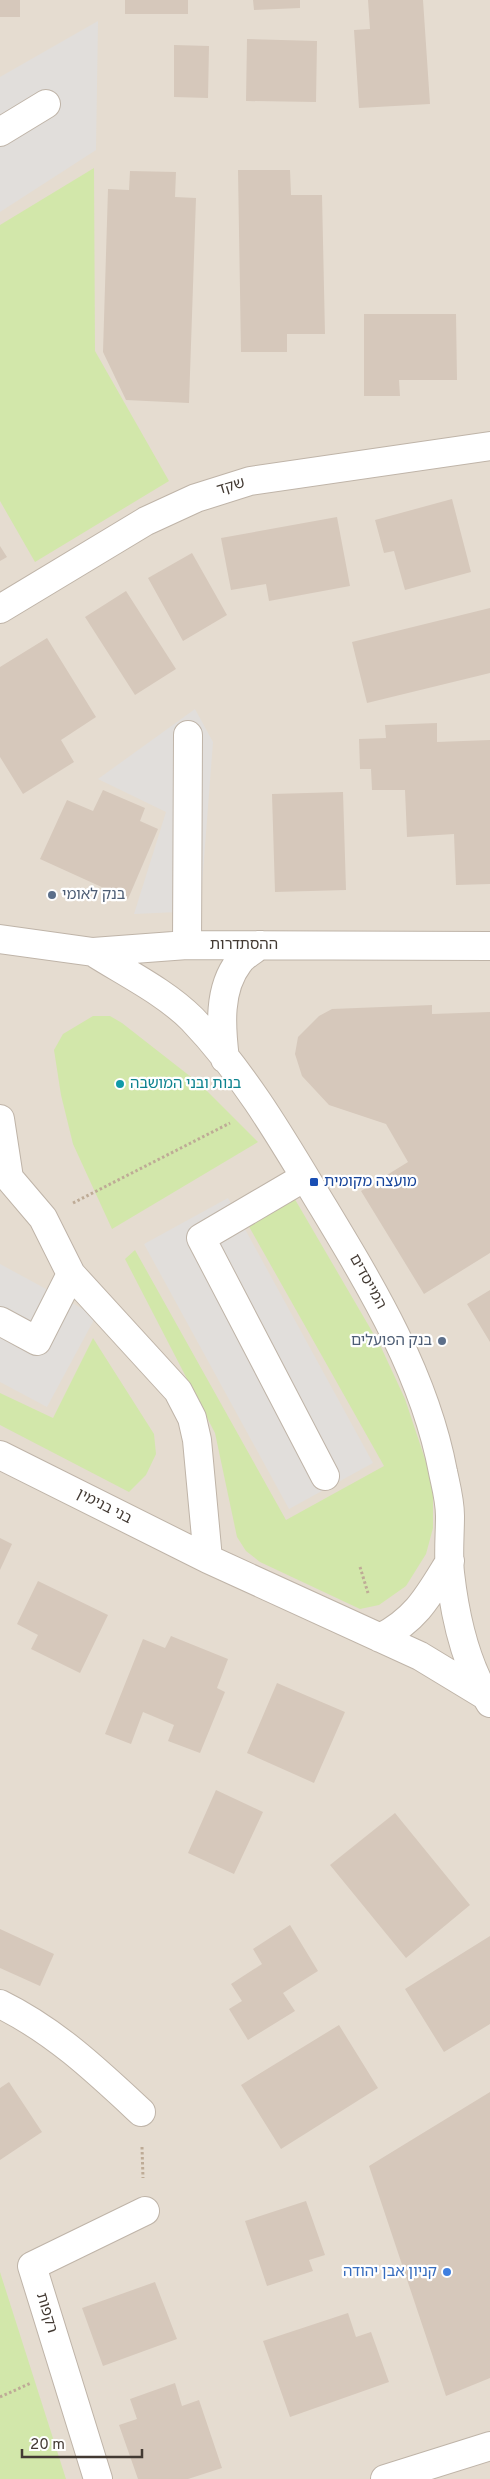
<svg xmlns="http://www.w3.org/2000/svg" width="490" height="2479" font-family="Overpass,'Noto Sans Hebrew',sans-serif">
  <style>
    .residential { fill: #e5dcd0 }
    .green { fill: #d2e7aa }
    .parking { fill: #e1dedb }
    .building { fill: #d6c8bb }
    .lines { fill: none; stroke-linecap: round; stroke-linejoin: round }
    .minor-casing { stroke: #bfb4a8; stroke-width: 30 }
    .path { stroke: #beab96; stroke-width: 3; stroke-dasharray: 2.5 2.5; stroke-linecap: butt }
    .minor { stroke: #fff; stroke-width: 28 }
    .service-dot { fill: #5c6f8a; stroke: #fff; stroke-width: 2 }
    .culture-dot { fill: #0f9aa8; stroke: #fff; stroke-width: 2 }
    .transit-dot { fill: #1a4fb4; stroke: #fff; stroke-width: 2 }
    .shop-dot { fill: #3f7fe0; stroke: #fff; stroke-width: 2 }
    .labels { text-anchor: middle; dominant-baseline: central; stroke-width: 4.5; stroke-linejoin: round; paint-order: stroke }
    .street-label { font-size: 15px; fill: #433a33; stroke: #fff }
    .service-label { font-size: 15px; fill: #4e5e75; stroke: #fff; text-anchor: start }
    .culture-label { font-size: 15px; fill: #0d838f; stroke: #fff; text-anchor: start }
    .transit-label { font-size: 15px; fill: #164399; stroke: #fff; text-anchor: start }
    .shop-label { font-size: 15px; fill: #366cbe; stroke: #fff; text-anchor: end }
  </style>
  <rect width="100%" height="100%" fill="#f1ebe2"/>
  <path class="residential" d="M0,0H490V2479H0Z"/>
  <path class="green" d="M94,168L95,351L169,481L35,562L0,501V225Z
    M93,1016H110L122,1023L200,1084L258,1142L112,1229L73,1144L61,1095L54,1050L63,1034Z
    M293,1196L380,1345L405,1399L433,1483V1528L426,1554L406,1586L379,1605L360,1609L260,1562L246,1551L237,1537L215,1433L125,1259L135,1250L286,1520L384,1466L247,1223Z
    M93,1338L154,1434L156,1454L146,1475L129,1492L0,1425V1393L53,1418Z
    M0,2272L66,2479H0Z"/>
  <path class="parking" d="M98,21L96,150L0,212V77Z
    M195,709L213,742L200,911L134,914L166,812L98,779Z
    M228,1198L373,1463L289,1509L144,1244Z
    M0,1264L96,1316L47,1407L0,1382Z"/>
  <path class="building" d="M0,0H20V17H0Z
    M125,0H188V14H125Z
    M253,0H300V8L254,10Z
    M368,0H423L430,104L359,108L354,30L370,29Z
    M247,39L317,41L316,102L246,101Z
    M174,45L209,46L208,98L174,97Z
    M238,170H290L291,195H322L325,334H287V352H241Z
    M130,171L176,172L175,197L196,198L189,403L126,400L103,352L108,189L129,190Z
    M364,314H456L457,380H399L400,396H364Z
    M452,499L471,572L405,590L394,551L384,553L375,520Z
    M337,517L350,586L269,601L266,584L231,590L221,538Z
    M0,546L7,557L0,561Z
    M192,553L227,615L183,641L148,578Z
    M126,591L176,669L135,695L85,617Z
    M490,608V673L367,703L352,642Z
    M47,638L96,717L61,740L74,762L23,794L0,757V667Z
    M437,723V742L490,740V884L456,885L454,834L407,837L405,790H372L371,769H360L359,739L386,738L385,725Z
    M103,790L145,808L140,821L158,829L128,899L40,859L67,800L93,811Z
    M343,792L346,890L275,892L272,794Z
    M432,1005V1014L490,1012V1253L424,1294L361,1191L408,1162L386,1124L329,1105L302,1076L295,1054L298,1037L319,1016L332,1009Z
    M490,1290V1342L467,1304Z
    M0,1538L12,1544L0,1570Z
    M38,1581L108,1615L80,1673L31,1649L38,1635L17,1624Z
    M171,1636L228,1659L217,1688L225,1692L200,1753L168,1741L174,1725L143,1712L131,1744L105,1734L143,1639L165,1648Z
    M277,1683L345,1712L314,1783L247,1753Z
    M216,1790L263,1812L234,1874L188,1853Z
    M395,1813L470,1905L406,1958L330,1865Z
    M290,1925L318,1971L283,1993L295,2011L248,2040L229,2009L242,2001L231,1984L262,1964L253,1949Z
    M0,1929L54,1954L40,1986L0,1968Z
    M490,1936V2024L444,2052L405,1989Z
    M339,2025L378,2088L281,2149L241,2085Z
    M9,2082L42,2132L0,2160V2088Z
    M490,2092V2378L446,2396L369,2166Z
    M306,2201L325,2255L309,2260L313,2271L267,2286L245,2221Z
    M155,2282L177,2339L103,2366L82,2308Z
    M348,2313L356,2337L371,2332L389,2382L290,2417L263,2341Z
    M175,2383L182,2406L199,2400L222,2468L188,2479H138L119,2425L137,2419L130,2399Z"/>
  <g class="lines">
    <defs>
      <path id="minor" d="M0,132L46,104
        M0,609L146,521L196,498L250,481L490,446
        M0,939L93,952L187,945L490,946
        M187,945L188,735
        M93,952C126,973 165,992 192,1019C241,1070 278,1132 314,1192C367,1280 424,1370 443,1472C446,1486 450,1501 450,1516C450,1535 448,1554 450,1573C455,1617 466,1666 490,1703
        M225,1059C221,1027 218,989 239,962C244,955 254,950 260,945
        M0,1119L9,1178L43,1218L71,1274L178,1391L192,1418L197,1440L208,1559
        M305,1177L201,1238L325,1476
        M0,1321L37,1341L71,1274
        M0,1455L208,1559L420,1656L486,1696
        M380,1638C417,1619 429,1595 450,1561
        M0,2004C55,2031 97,2071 141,2112
        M98,2479L32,2266L145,2211
        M385,2479L490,2446"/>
    </defs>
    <use href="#minor" class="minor-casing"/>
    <path class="path" d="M73,1203L230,1123
      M360,1567L368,1593
      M142,2147L143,2178
      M0,2397L31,2383"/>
    <use href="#minor" class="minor"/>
  </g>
  <g class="service-dot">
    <circle cx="52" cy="895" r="5"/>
    <circle cx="442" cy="1341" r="5"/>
  </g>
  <circle class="culture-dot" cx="120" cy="1084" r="5"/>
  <rect class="transit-dot" x="309" y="1177" width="10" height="10" rx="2.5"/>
  <circle class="shop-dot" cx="447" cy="2272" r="5"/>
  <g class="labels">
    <g class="street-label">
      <text transform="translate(231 487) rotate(-17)">שקד</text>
      <text x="244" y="945">ההסתדרות</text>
      <text transform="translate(367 1282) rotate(61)">המייסדים</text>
      <text transform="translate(104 1507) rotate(27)">בני בנימין</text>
      <text transform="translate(46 2313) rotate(73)">רקפות</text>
    </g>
    <g class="service-label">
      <text x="62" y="895">בנק לאומי</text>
      <text x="432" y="1341" text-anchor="end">בנק הפועלים</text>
    </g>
    <g class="culture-label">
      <text x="130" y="1084">בנות ובני המושבה</text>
    </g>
    <g class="transit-label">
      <text x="324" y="1182">מועצה מקומית</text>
    </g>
    <g class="shop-label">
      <text x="437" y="2272">קניון אבן יהודה</text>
    </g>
  </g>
  <path d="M22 2449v8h120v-8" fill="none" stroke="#433a33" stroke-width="2.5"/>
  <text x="30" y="2449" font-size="15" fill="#433a33" stroke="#ffffff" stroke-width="4" paint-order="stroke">20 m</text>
</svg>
